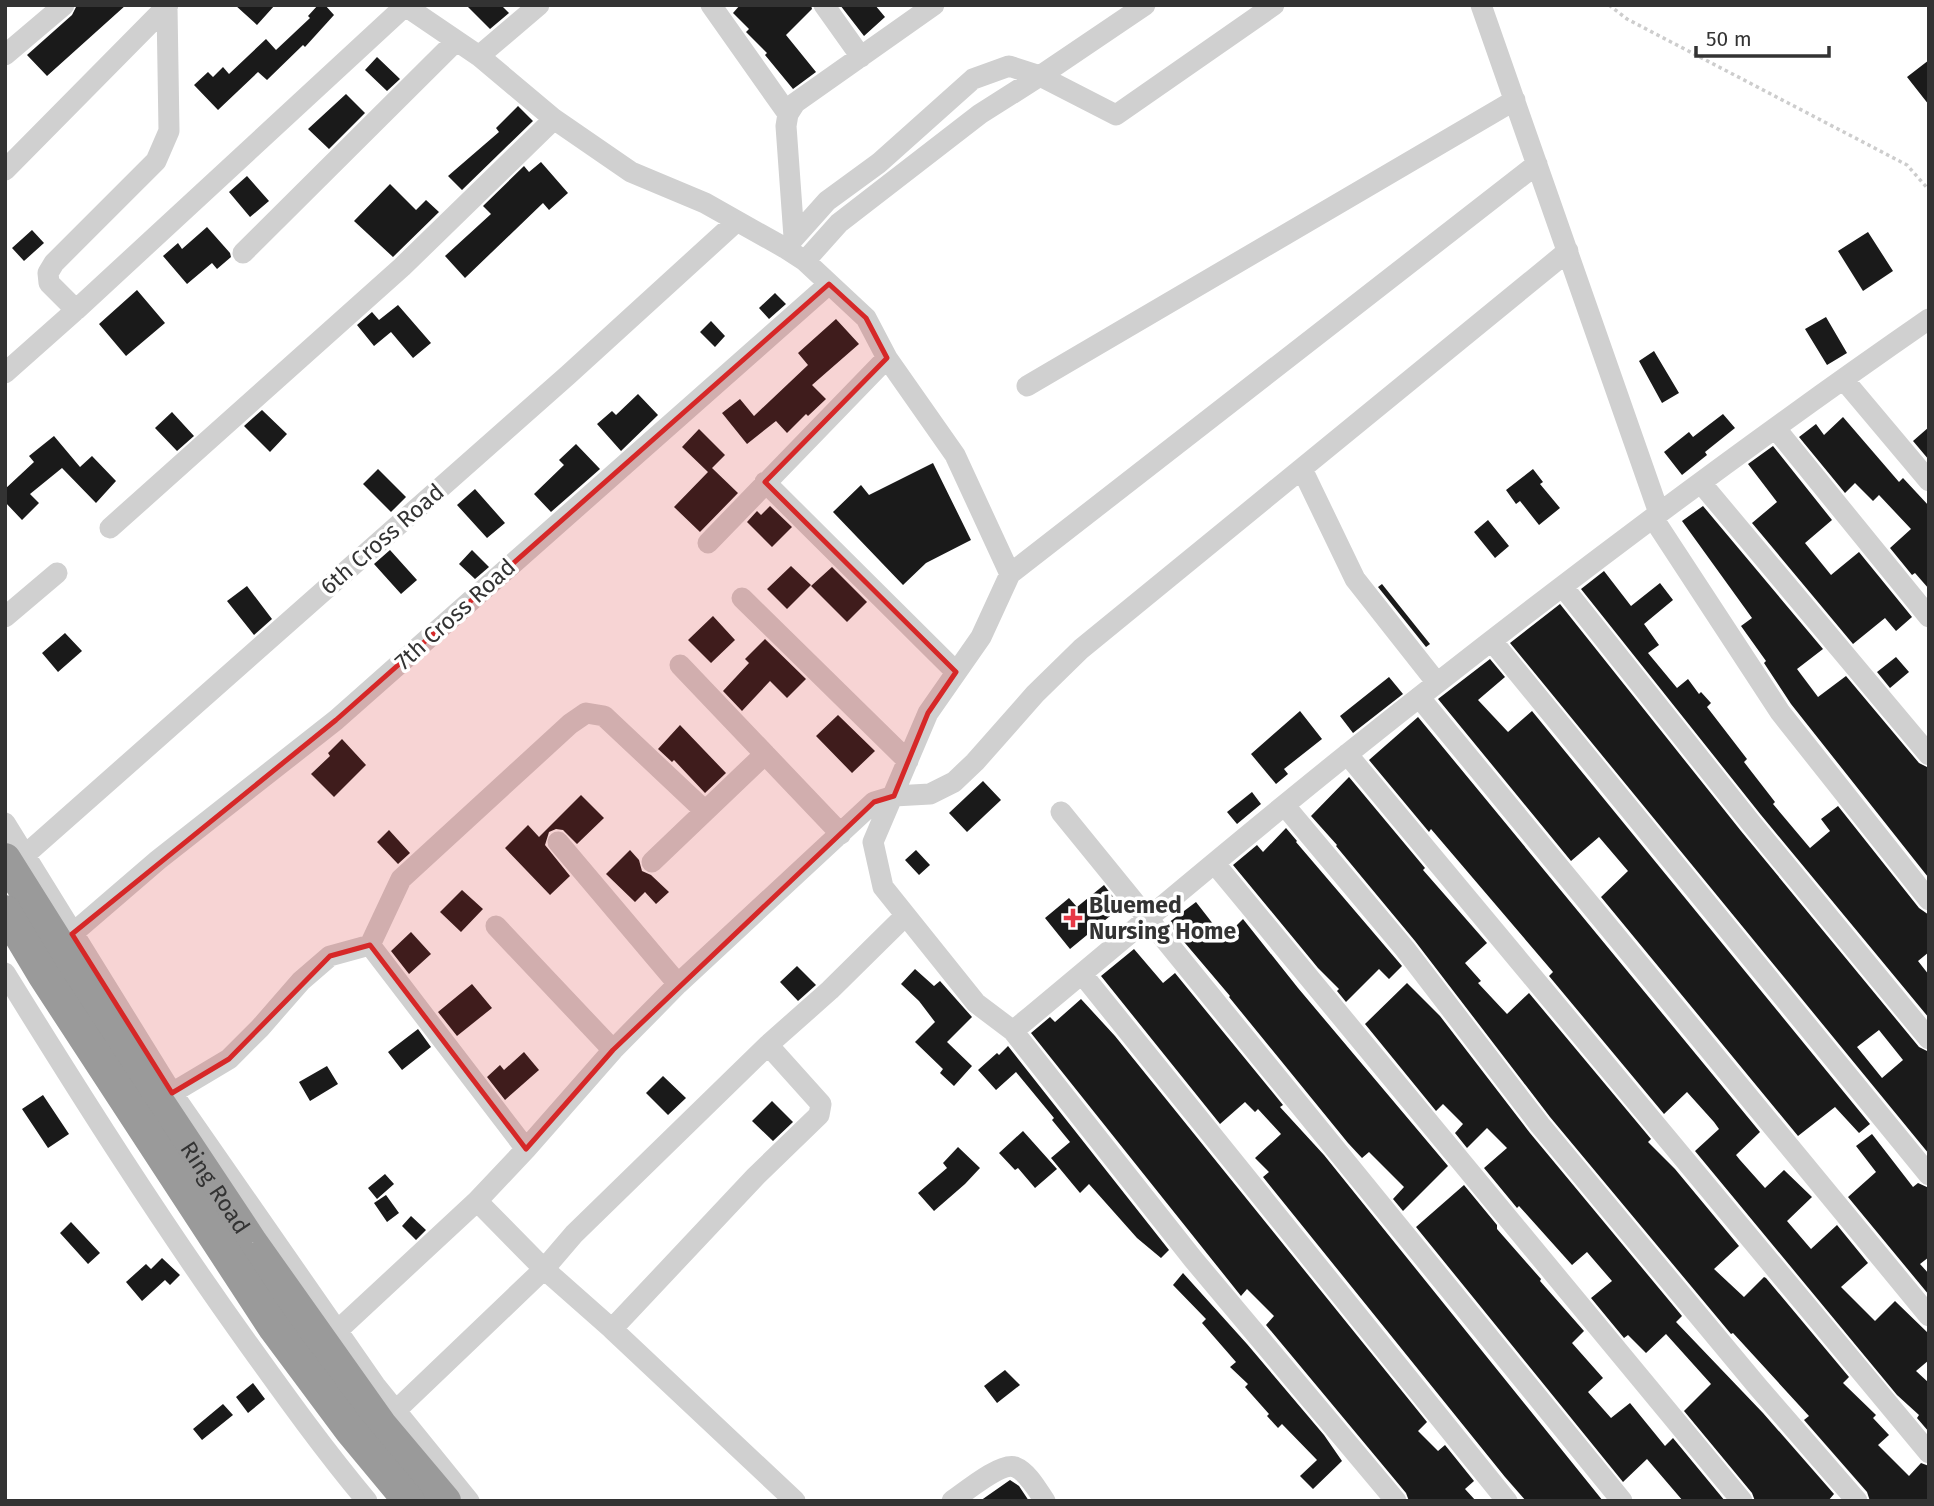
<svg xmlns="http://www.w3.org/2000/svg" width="1934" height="1506" font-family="'Fira Sans',sans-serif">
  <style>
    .building { fill: #1a1a1a; fill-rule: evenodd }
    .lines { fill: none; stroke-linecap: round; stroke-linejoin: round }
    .path { stroke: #cdcdcd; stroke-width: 3.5; stroke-dasharray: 3.5 3.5; stroke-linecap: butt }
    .minor { stroke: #d0d0d0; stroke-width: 21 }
    .highway { stroke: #9a9a9a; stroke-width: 32 }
    .marked { fill: #d62828; fill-opacity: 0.2; stroke: #d62828; stroke-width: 5; stroke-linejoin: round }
    .poi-dot { fill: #e63946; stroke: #fff; stroke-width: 2.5 }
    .labels { text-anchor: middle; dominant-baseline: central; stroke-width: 7; stroke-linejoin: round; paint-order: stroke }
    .street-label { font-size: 23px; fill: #333; stroke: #fff }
    .poi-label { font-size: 23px; font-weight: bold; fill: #333; stroke: #fff; text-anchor: start }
  </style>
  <rect width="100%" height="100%" fill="#fff"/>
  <path class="building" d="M77,5H126L47,76L27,55L72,15Z
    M235,5H275L257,25Z
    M318,5H325L334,15L305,47L303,45L267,80L258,72L218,110L194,85L208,72L213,77L223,67L229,74L266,39L276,50L310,18L308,16Z
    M466,5H501L509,13L490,29Z
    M740,5H811L812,9L786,35L816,72L793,89L765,55L767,53L746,32L749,29L733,13Z
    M840,5H875L885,17L864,36Z
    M377,57L400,79L387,91L365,70Z
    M1929,60V105L1907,77Z
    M346,94L365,113L329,149L308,129Z
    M518,106L533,121L462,190L448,176L499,132L496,128Z
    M541,162L568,193L549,210L543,203L465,278L445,256L491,214L483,206L524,166L529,172Z
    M247,176L269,201L250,217L229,192Z
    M390,184L416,210L426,200L439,212L393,257L354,221Z
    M207,227L230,253L231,257L217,269L212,263L187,284L163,256L178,243L182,249Z
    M32,230L44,243L24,261L12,248Z
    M1868,232L1893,271L1863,291L1838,251Z
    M137,290L165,323L126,356L99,324Z
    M775,293L786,304L769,319L759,308Z
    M398,305L431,343L413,358L391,332L374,346L357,325L372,312L379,320Z
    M1826,317L1847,353L1827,365L1805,329Z
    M836,319L859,344L812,385L826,399L808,416L806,414L787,433L776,421L747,444L722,413L740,399L754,416L808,365L798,353Z
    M711,321L725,336L715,347L700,332Z
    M1654,351L1679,393L1662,403L1639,361Z
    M638,394L658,415L621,451L597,424L612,411L616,415Z
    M262,410L287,434L270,452L244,426Z
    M172,412L194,436L177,451L155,428Z
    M1723,414L1735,428L1705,452L1707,455L1682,475L1664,452L1689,432L1693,437Z
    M1843,417L1899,482L1903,478L1929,506V589L1915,573L1912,575L1890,548L1911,529L1879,495L1873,501L1855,483L1845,493L1799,437L1816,424L1824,435Z
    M1929,427V460L1913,441Z
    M699,429L725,455L712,468L738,493L700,532L674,507L708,472L682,447Z
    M54,436L80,467L92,456L116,481L96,503L62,468L30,494L39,503L22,520L5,502V489L34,462L29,456Z
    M576,444L600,469L551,512L534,494L564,465L559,460Z
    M1773,446L1832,520L1805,543L1831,575L1859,552L1912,617L1896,631L1885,618L1853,644L1752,523L1777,502L1748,464Z
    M933,463L971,540L926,563L903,585L833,512L861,485L869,495Z
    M378,469L406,497L391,512L363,484Z
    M1533,469L1543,482L1540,484L1560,508L1539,525L1520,501L1516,504L1506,490Z
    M475,489L505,523L487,538L457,505Z
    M770,506L792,527L772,547L747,522L757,511L761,515Z
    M1703,506L1823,649L1797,669L1818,697L1846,676L1919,763L1929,768L1928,877L1791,704L1764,663L1766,661L1741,626L1752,618L1682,521Z
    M1488,520L1509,546L1495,558L1474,532Z
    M390,550L417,580L401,594L374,564Z
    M472,550L489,567L475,579L459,564Z
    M791,566L811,585L787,609L767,589Z
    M832,567L867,602L847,622L811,586Z
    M1604,571L1631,606L1660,583L1673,600L1644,624L1659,645L1648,653L1677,688L1688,679L1699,694L1701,692L1711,703L1707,707L1747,759L1744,762L1775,802L1773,804L1810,848L1830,831L1821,819L1838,806L1919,908L1929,915V952L1918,961L1929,975V1018L1761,815L1581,589Z
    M1382,584L1430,644L1426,647L1378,587Z
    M247,586L272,619L254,635L227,601Z
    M1560,604L1741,831L1919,1047L1929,1052V1154L1510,643ZM1879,1030L1903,1060L1882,1078L1857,1047Z
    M713,616L735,640L711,663L688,640Z
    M65,633L82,651L58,672L42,653Z
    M765,639L806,679L787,698L770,681L742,711L723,691L749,663L745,659Z
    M1896,657L1909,672L1890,688L1877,672Z
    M1490,659L1505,677L1478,700L1508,732L1532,711L1870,1124L1859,1133L1835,1107L1798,1136L1601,897L1628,871L1599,837L1571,861L1438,699Z
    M1389,677L1403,694L1353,733L1340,716Z
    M1300,711L1322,739L1284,769L1288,774L1276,784L1251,754Z
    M838,715L875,751L852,773L816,736Z
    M1418,717L1760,1132L1736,1155L1740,1160L1765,1188L1784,1170L1812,1197L1787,1221L1811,1249L1837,1225L1868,1263L1841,1287L1875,1321L1895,1301L1929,1334V1360L1916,1371L1929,1383V1432L1917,1418L1919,1415L1897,1395L1695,1151L1719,1129L1714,1122L1687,1092L1664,1114L1549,976L1553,972L1431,829L1429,832L1369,760Z
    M680,725L726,773L705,793L674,760L672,762L658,749Z
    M342,739L366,765L334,797L311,774L330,756L328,753Z
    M1349,777L1425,868L1423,870L1487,943L1465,963L1481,981L1478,983L1507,1014L1529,993L1651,1139L1648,1142L1675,1169L1739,1246L1714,1269L1744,1297L1764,1277L1766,1278L1849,1377L1843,1383L1876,1415L1873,1418L1889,1435L1878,1445L1909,1476L1921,1463L1929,1466V1501H1870L1867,1492L1804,1420L1809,1416L1733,1333L1731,1334L1550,1117L1415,941L1336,846L1337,845L1311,816Z
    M983,781L1001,800L967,832L949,813Z
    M1252,792L1261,804L1237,824L1227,812Z
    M581,795L604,818L577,844L563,830L556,829L549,832L545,845L570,876L550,895L505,848L528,825L539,837Z
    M1286,828L1297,841L1296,842L1402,966L1389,979L1379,969L1346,1002L1337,991L1339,989L1318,968L1233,865L1257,845L1263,852Z
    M389,830L410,853L398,864L377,842Z
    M630,850L639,860L642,871L651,875L669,892L656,904L645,892L635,902L606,874Z
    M916,850L930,865L919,875L905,860Z
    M1104,885L1121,907L1070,949L1045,918L1069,898L1077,907Z
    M462,890L483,909L461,932L440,912Z
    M1196,902L1224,938L1243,919L1298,988L1448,1166L1403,1211L1393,1199L1404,1187L1369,1152L1362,1158L1348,1143L1229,997L1230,996L1168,923Z
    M411,932L431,954L409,974L391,951Z
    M1134,949L1163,983L1175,973L1283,1105L1280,1107L1324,1155L1603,1501H1526L1505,1477L1263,1177L1269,1172L1255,1158L1281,1134L1258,1109L1255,1112L1245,1102L1220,1124L1101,976Z
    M797,966L816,985L798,1001L780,982Z
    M915,969L934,986L940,981L972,1017L947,1042L972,1066L954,1086L940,1073L943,1069L915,1042L935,1022L919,1001L901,984Z
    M1407,983L1440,1016L1530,1133L1682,1316L1676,1322L1763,1413L1834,1494L1828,1501H1755L1752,1493L1684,1411L1711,1384L1666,1334L1646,1353L1628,1335L1624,1338L1591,1298L1612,1281L1587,1252L1572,1265L1519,1206L1517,1208L1484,1168L1507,1148L1487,1128L1467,1148L1455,1133L1463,1124L1443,1104L1436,1111L1365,1024Z
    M472,984L492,1008L457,1036L438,1012Z
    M1081,999L1115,1036L1427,1422L1418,1431L1438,1451L1445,1445L1474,1481L1465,1489L1476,1501H1409L1406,1493L1266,1325L1274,1316L1247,1289L1241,1296L1031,1033L1050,1017L1055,1022Z
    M418,1029L431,1047L402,1070L388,1052Z
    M1008,1046L1169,1250L1161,1258L1137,1238L1089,1184L1080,1193L1051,1158L1070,1142L1052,1120L1054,1118L1016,1072L996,1090L978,1070L997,1053L999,1055Z
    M524,1052L539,1070L505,1100L487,1077L500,1065L504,1070Z
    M327,1066L338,1084L310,1101L299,1082Z
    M663,1076L686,1098L668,1115L646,1093Z
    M43,1095L69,1134L48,1148L22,1109Z
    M772,1101L793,1122L773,1141L752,1121Z
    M1023,1131L1057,1169L1035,1188L1018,1168L1015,1170L999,1153Z
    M1872,1134L1913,1187L1918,1183L1929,1188V1257L1920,1264L1929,1274V1295L1848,1197L1876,1172L1856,1146Z
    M958,1147L980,1168L965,1184L934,1211L918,1193L947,1168L943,1163Z
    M385,1174L394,1184L377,1199L368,1188Z
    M1464,1185L1497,1225V1229L1541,1279L1540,1281L1584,1331L1572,1343L1603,1378L1588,1392L1611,1418L1630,1403L1665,1446L1673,1438L1725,1501H1683L1647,1459L1623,1482L1416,1227Z
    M386,1195L399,1213L387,1222L374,1203Z
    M411,1216L426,1230L416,1240L402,1226Z
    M71,1222L100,1253L88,1264L60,1233Z
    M162,1258L180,1275L170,1285L165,1280L142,1301L126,1282L146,1264L151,1269Z
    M1183,1273L1247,1344L1324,1435L1342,1461L1313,1489L1300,1476L1317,1460L1282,1424L1278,1428L1267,1416L1269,1414L1245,1387L1248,1384L1230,1367L1236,1362L1202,1323L1206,1319L1173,1285Z
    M1005,1370L1020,1385L997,1403L984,1386Z
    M253,1383L265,1399L248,1413L236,1397Z
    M223,1404L233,1415L202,1440L193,1429Z
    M1010,1480L1019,1486L1029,1501H980Z"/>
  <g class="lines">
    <path class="path" d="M1609,5L1627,19L1907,165L1929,190"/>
    <path class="minor" d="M404,5L479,56L554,119L631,172L705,203L785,248L805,261L866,318L887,358L955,455L1010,574L981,637L928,713L873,842L883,887L976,1003L1013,1031L1193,1259L1396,1501
      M711,5L788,114
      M824,5L861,57
      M1481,5L1659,513
      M5,55L64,5
      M479,56L539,5
      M5,170L168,5
      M794,237L786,126L788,114L795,103L934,5
      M785,248L827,201L879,163L973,79L1009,66L1040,76L1145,5
      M243,253L456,41
      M805,261L839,223L980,114L1040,76L1116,115L1274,5
      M76,310L405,6
      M5,373L76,310L49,283L48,273L54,263L156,161L169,131L167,7
      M1844,380L1929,481
      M1027,386L1515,100
      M1776,429L1929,617
      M1302,469L1355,579L1437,683
      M765,482L956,672
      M1701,483L1929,755
      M1653,518L1780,712L1929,900
      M110,528L402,267L554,119
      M708,543L887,358
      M1010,574L1537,164
      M1563,587L1751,823L1929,1039
      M742,598L908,761
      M5,617L57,573
      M1492,641L1929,1175
      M680,665L841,834
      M1419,697L1929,1316
      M1347,754L1929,1453
      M1285,806L1405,949L1540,1125L1758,1387L1857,1501
      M1061,812L1622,1501
      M5,823L172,1093L375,1385L469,1501
      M558,842L678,984
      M25,855L568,375L737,221
      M652,862L765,754
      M1215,864L1742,1501
      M496,926L613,1050
      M72,934L158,860L336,720L829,284
      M370,945L401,879L570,724L586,713L604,716L705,811
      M5,973C83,1099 162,1224 249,1345C287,1398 325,1451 367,1501
      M1082,974L1507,1501
      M1013,1031C1125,938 1236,843 1350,752C1538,602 1731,456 1929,319
      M172,1093L229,1059L260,1028L301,981L330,956L370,945L526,1149
      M477,1201L544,1269L612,1329L756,1176L819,1115L821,1104L768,1045
      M612,1329L795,1501
      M337,1331L477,1201L526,1149L613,1050L678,984L874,802L894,796L930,794L954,782L975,762L1035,694L1081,649L1568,251
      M387,1419L544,1269L574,1234L768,1045L830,990L905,916
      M952,1501C965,1492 1001,1462 1015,1467C1028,1472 1038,1491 1045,1501"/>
    <g class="highway">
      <path id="s1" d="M5,859L140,1074L252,1243L381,1425L445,1501"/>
      <path d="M5,911L44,976L274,1328L350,1430L409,1501"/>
    </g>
  </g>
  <path class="marked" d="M829,284L866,318L887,358L765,482L956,672L928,713L894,796L874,802L613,1050L526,1149L370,945L330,956L229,1059L172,1093L72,934L336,720Z"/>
  <path class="poi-dot" d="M1069.5 907.5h7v7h7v7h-7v7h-7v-7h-7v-7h7z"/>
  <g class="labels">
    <g class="street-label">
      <text transform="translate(382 539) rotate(-41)">6th Cross Road</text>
      <text transform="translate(455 614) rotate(-42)">7th Cross Road</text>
      <text stroke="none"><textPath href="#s1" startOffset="390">Ring Road</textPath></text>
    </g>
    <g class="poi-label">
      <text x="1089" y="905">Bluemed<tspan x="1089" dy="26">Nursing Home</tspan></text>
    </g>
  </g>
  <rect width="1934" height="1506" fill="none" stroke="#333333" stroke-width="14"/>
  <path d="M1696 46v10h133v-10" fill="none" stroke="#333333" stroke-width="3.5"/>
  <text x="1706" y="46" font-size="21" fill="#333333" stroke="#ffffff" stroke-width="5" paint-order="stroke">50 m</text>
</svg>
